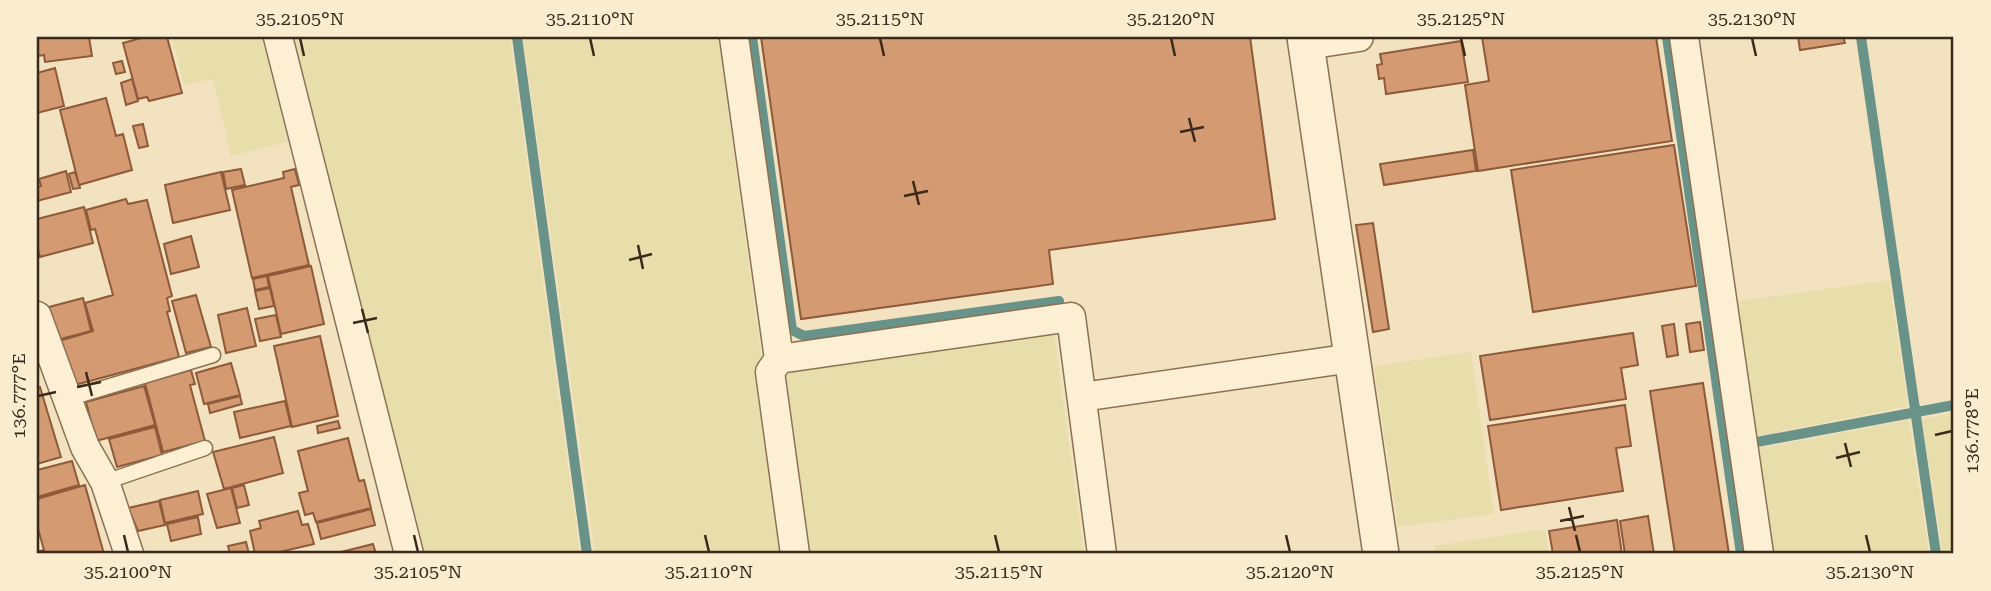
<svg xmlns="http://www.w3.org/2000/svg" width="1991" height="591" font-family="'Roboto Serif',serif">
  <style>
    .farmland { fill: #e8deab }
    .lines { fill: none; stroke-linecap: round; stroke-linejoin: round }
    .stream { stroke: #699288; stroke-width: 10 }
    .building { fill: #d49a71; stroke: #8e5a39; stroke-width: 2 }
    .service-casing { stroke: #8c7255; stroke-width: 17 }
    .minor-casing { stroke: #8c7255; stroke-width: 31 }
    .tertiary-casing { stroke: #8c7255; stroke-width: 38 }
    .service { stroke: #fcefd3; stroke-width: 14 }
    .minor { stroke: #fcefd3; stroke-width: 28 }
    .tertiary { stroke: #fcefd3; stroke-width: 35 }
    .ticks { fill: none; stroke: #3a2a1b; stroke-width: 2.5 }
    .neatline { fill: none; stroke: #3a2a1b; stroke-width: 2.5 }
    .ticks-label { font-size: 18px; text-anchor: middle; fill: #3a2a1b }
  </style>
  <rect width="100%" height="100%" fill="#f2e2bf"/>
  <path class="farmland" d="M172,37H262L288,142L231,156L213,79L184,85Z
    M287,37H510L580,554H420Z
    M523,37H718L788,554H595Z
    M1889,280L1908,406L1752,437L1733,302Z
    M1054,332L1084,554H805L780,373Z
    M1471,352L1494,514L1398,527L1374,366Z
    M1954,413V554H1943L1922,419Z
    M1909,420L1929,554H1771L1755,449Z
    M1545,529L1549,554H1435L1434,546Z"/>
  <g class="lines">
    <path class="stream" d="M517,37L587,554
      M752,37L792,330L804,336L1059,301
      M1667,37L1741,554
      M1861,37L1936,554
      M1757,442L1954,405"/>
  </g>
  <path class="building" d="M37,37H89L92,56L45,62L44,55L37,56Z
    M145,37H167L182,93L149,101L147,97L138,99L123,43Z
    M761,37H1250L1275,219L1049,250L1053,284L801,319Z
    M1482,37H1656L1672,141L1478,171L1465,85L1489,81Z
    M1798,37H1843L1845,43L1800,50Z
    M1461,41L1468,82L1386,94L1384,78L1379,79L1377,65L1382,64L1380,54Z
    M122,61L125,72L116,74L113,63Z
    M55,68L64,106L37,113V73Z
    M132,79L138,101L126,105L121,83Z
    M106,98L116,136L123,134L132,170L79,185L60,110Z
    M143,124L148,146L139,148L133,126Z
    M1674,145L1696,286L1533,312L1511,170Z
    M1473,150L1476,171L1384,185L1380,164Z
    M241,169L245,185L226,189L223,172Z
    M295,169L299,185L291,187L309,265L252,278L232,190L284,178L283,172Z
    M66,171L71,192L37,201V187L41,186L39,179Z
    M75,172L80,188L73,189L69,174Z
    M221,172L230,210L173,223L165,185Z
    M126,199L128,204L147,200L172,296L167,298L170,311L167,312L179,357L71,386L59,341L93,331L85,303L113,295L95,229L91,230L86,210Z
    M84,207L93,243L40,257L37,245V219Z
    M1373,223L1389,329L1373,332L1356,225Z
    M191,236L199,267L171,274L164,244Z
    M311,266L324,324L281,334L268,276Z
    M267,276L269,287L255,290L253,279Z
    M270,288L274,306L259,309L255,291Z
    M196,295L211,347L186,353L172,301Z
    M83,298L91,331L57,340L49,307Z
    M247,308L256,346L226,353L218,315Z
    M276,315L281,337L260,341L255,319Z
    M1700,322L1704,350L1690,352L1686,324Z
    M1674,324L1678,355L1667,357L1662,326Z
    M1633,333L1638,365L1621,368L1626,399L1490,420L1480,356Z
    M320,336L338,416L292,427L274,346Z
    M231,363L240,395L204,404L196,373Z
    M191,370L195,384L190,385L205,441L163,452L145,383Z
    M1703,383L1729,554H1675L1650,391Z
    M144,386L155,425L96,441L86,402Z
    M40,387L61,457L37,464V388Z
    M240,396L242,404L210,413L208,404Z
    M285,401L291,426L240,438L234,412Z
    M1625,405L1631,446L1616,448L1623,491L1501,510L1488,426Z
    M338,421L340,428L318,433L317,426Z
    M155,427L162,455L117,467L109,439Z
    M274,437L283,473L224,489L213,452Z
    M348,438L359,481L364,480L371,508L316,522L313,513L305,515L299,493L308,491L298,451Z
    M72,461L79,485L37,497V470Z
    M85,485L104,554H41L40,551L44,550L37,525V499Z
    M244,485L249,505L237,508L232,488Z
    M231,488L240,523L217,528L207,494Z
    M198,491L203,514L165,523L160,500Z
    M159,501L165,525L138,531L128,508Z
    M371,509L375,525L321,539L317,523Z
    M298,511L302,525L308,524L314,544L271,554H255L250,531L261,528L259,521Z
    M1648,516L1654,554H1625L1620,521Z
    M198,517L201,534L171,541L167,524Z
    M1617,520L1622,554H1553L1549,531Z
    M246,542L249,554H230L228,546Z
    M373,544L376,554H333Z"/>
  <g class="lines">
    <defs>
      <path id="service" d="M67,399L213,355
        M105,482L205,448"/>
      <path id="minor" d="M278,37L409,554
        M734,37L779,359L770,372L795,554
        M1684,37L1759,554
        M1307,45L1359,37
        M37,316L85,447L105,482L129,554
        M779,359L1071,317L1102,554
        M1082,397L1352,358"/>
      <path id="tertiary" d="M1305,37L1381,554"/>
    </defs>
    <use href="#service" class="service-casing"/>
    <use href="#minor" class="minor-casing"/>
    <use href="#tertiary" class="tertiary-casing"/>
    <use href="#service" class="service"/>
    <use href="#minor" class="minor"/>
    <use href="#tertiary" class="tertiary"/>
  </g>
  <path class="ticks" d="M300,38L304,56M590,38L594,56M880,38L884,56M1171,38L1175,56M1461,38L1465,56M1752,38L1756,56M1189,118L1195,142M1180,132L1204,127M913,181L919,205M904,196L928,191M638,245L643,269M629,260L652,254M362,309L368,333M353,323L377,318M86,372L92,396M77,387L101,382M38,396L56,392M1935,435L1952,431M1845,443L1851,467M1836,458L1860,452M1569,507L1575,531M1560,521L1584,516M124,535L128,552M414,535L418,552M705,535L709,552M995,535L999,552M1286,535L1290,552M1576,535L1580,552M1866,535L1870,552"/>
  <rect width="1991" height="591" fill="none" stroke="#f9eccf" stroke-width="77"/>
  <rect x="38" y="38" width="1914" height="514" class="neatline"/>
  <g class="ticks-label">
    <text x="300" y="25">35.2105°N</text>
    <text x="590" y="25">35.2110°N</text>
    <text x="880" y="25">35.2115°N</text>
    <text x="1171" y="25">35.2120°N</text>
    <text x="1461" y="25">35.2125°N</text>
    <text x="1752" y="25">35.2130°N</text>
    <text transform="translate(19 396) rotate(-90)" y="6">136.777°E</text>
    <text transform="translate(1972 431) rotate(-90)" y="6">136.778°E</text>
    <text x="128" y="578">35.2100°N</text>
    <text x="418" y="578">35.2105°N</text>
    <text x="709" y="578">35.2110°N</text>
    <text x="999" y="578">35.2115°N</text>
    <text x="1290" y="578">35.2120°N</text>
    <text x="1580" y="578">35.2125°N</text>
    <text x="1870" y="578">35.2130°N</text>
  </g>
</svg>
